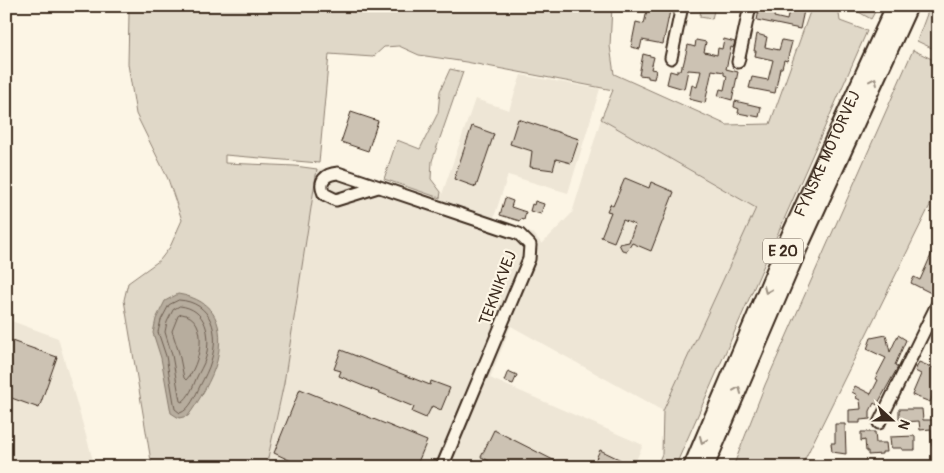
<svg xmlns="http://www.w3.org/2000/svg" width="944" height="473" font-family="Pangolin,sans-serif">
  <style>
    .built { fill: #eee6d6 }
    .green { fill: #e0d8c8; stroke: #8e8173 }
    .water { fill: #b7ad9e; stroke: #85796b }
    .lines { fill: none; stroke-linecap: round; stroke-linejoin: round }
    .shore { stroke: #6d5e51; stroke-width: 1 }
    .building { fill: #ccc2b3; stroke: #3b2a1e }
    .minor-casing { stroke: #3b2a1e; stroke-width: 15 }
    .highway-casing { stroke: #3b2a1e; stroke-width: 20 }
    .minor { stroke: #fcf5e5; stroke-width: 11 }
    .highway { stroke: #fcf5e5; stroke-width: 16 }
    .oneway { stroke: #9c9082 }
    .labels { text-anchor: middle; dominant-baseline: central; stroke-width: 4.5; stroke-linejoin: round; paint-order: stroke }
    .shield { fill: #fcf5e5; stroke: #75675a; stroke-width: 1 }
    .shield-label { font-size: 15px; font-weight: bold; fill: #3b2a1e }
    .street-label { font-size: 16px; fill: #3b2a1e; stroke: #fcf5e5 }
  </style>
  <rect width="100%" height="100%" fill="#fcf5e5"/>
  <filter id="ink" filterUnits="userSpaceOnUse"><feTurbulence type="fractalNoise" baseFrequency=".02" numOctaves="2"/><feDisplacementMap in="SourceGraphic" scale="10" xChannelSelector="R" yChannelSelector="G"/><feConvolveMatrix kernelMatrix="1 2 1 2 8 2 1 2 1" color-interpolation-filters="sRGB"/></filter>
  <g filter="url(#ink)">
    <path class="built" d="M521,75L600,89L568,193L508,175L493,220L534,234L542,244L572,213L601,119L756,208L663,411L511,326L490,378L643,445L633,467H266L284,383L317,169L339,167L439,203L475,99L509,110Z
      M6,319L58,338L95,467H6Z
      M938,458V467H836Z"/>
    <path class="green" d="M128,6H612L610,46L614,74L727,125L770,124L812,6H838L840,21L867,31L675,467H656L662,454L663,411L756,208L601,119L613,90L466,62L419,55L399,46L384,47L373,57L329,54L319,163L225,155V163L295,166L317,169L284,383L266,467H152L124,300L128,283L160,260L170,247L182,220L168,179L136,114L128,64L129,14Z
      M701,6H715L712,19L700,17Z
      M848,6H878L871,19Z
      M930,6H938V51L917,41Z
      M913,50L938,62V189L801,467H733L765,385Z
      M450,69L463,72L432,161L431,179L441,192L440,198L384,179L397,140L420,149L438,113L440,91Z"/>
    <path class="water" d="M178,294C216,300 225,326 217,361C212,379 199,401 188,416L179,418L171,413L161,358L153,333L156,319L165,301Z"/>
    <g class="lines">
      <path class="shore" d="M179,300C212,302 220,333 211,361C209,369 204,378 200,386C196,394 190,410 180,413L175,409L166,356L158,332L161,320L169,305Z
        M180,306C207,309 211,335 206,357C204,365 199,372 196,379C193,387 189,397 182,402L180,401L172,355L165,332L167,322L173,310Z
        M182,314C211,318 200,366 186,380L184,378L179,353L172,331L178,316Z"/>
    </g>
    <path class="building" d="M648,6H671L663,44L642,40L640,49L631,47L636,22L644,24Z
      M767,6H776L774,17L787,20L790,6H805L800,29L757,20L759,10L766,11Z
      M757,34L767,37L765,47L779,50L782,40L792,42L787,61L784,60L782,68H780L775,93L749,88L752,77L768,80L773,60L755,56L756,51H754Z
      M724,39L735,42L733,48L731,47L726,69L738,72L732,100L718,96L720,89L724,90L727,76L724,75V72L712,70L705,103L689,99L692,85L697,87L701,71L688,70L684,89L667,84L670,71L677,73V70H680L681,66H683L688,45L695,47L696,40L706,42L704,52L717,55L718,48L722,49Z
      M643,54L654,57L651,69L656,70L654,79L648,78V76L639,75Z
      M735,101L761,107L759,117L738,113L739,109L734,107Z
      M351,112L378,121L368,151L341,142Z
      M518,119L579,139L571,163L556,159L553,170L530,167L532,151L510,144Z
      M472,126L494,134L476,187L454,179Z
      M625,178L649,188L651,182L674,192L651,251L632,243L627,251L622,250L619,244L629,242L635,225L623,220L614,242L601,237L611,212L607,211L610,204L613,206Z
      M505,198L513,201L511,207L526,212L524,220L521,219L520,221L500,215Z
      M535,201L544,204L541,214L530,211L532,204L534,205Z
      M932,253L938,256V280L931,293L911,283L914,277L920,280Z
      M886,335L890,352L898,335L906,340L895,365L898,367L877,405L874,403L870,411V419L860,420V423H849V410L861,409L860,400L856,398L857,395L852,392L855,386L871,394L878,380L875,379L886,358L867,349L871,338Z
      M6,339L57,357L39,408L6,396Z
      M341,350L430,385L431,381L450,388L441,410L432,406L426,418L412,412L414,407L339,376L341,371L334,369Z
      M919,362L938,370V383L930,402L912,395L921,374L915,371Z
      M508,371L517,375L513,384L504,381Z
      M300,389L427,441L416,467H304L274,453Z
      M899,409H922L923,420H938V446H932L931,429L920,430L919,421L899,422Z
      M835,424H845L846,454L832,452L831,443H835Z
      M494,430L567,467H501L481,457Z
      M861,432H875L876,443H886L887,452H882V454L868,455V451H866L865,440L861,441Z
      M915,436V450H902V448H891L890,437Z
      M600,450L621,460L617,467H592Z"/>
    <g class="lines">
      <defs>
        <path id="minor" d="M671,58L682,6
          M738,62L750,6
          M378,187L336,200L324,194C318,181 325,174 338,173L519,234L530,245L529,259L442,467
          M929,321L938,303
          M879,423L929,321L938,324"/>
        <g id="highway">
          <path id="s1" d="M692,467L788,240L895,6"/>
          <path d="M705,467L800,245L909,6"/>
        </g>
      </defs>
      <use href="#minor" class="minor-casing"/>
      <use href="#highway" class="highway-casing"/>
      <use href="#minor" class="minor"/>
      <use href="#highway" class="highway"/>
    </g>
    <defs><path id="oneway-chevron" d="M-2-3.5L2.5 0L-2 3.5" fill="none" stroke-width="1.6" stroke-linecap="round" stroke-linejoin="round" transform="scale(1.25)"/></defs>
    <g class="oneway">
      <use href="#oneway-chevron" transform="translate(874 81) rotate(-65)"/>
      <use href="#oneway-chevron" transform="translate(767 290) rotate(113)"/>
      <use href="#oneway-chevron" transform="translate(738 390) rotate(-67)"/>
      <use href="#oneway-chevron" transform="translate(703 440) rotate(113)"/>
    </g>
  </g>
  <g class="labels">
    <rect class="shield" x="763" y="238.5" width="40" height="25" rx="4"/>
    <g class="shield-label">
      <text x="783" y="251">E 20</text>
    </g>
    <g class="street-label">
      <text stroke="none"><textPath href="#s1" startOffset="341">FYNSKE MOTORVEJ</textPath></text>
      <text transform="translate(498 288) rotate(-69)">TEKNIKVEJ</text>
    </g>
  </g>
  <rect width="944" height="473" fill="none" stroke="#fcf5e5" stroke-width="25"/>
  <rect x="12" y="12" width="919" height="448" fill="none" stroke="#3b2a1e" stroke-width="2" filter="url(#ink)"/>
  <g transform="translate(892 420) rotate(111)" stroke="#fcf5e5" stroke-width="4" paint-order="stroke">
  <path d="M0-4L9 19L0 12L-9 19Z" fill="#3b2a1e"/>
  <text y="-8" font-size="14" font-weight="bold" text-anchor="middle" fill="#3b2a1e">N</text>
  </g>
</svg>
